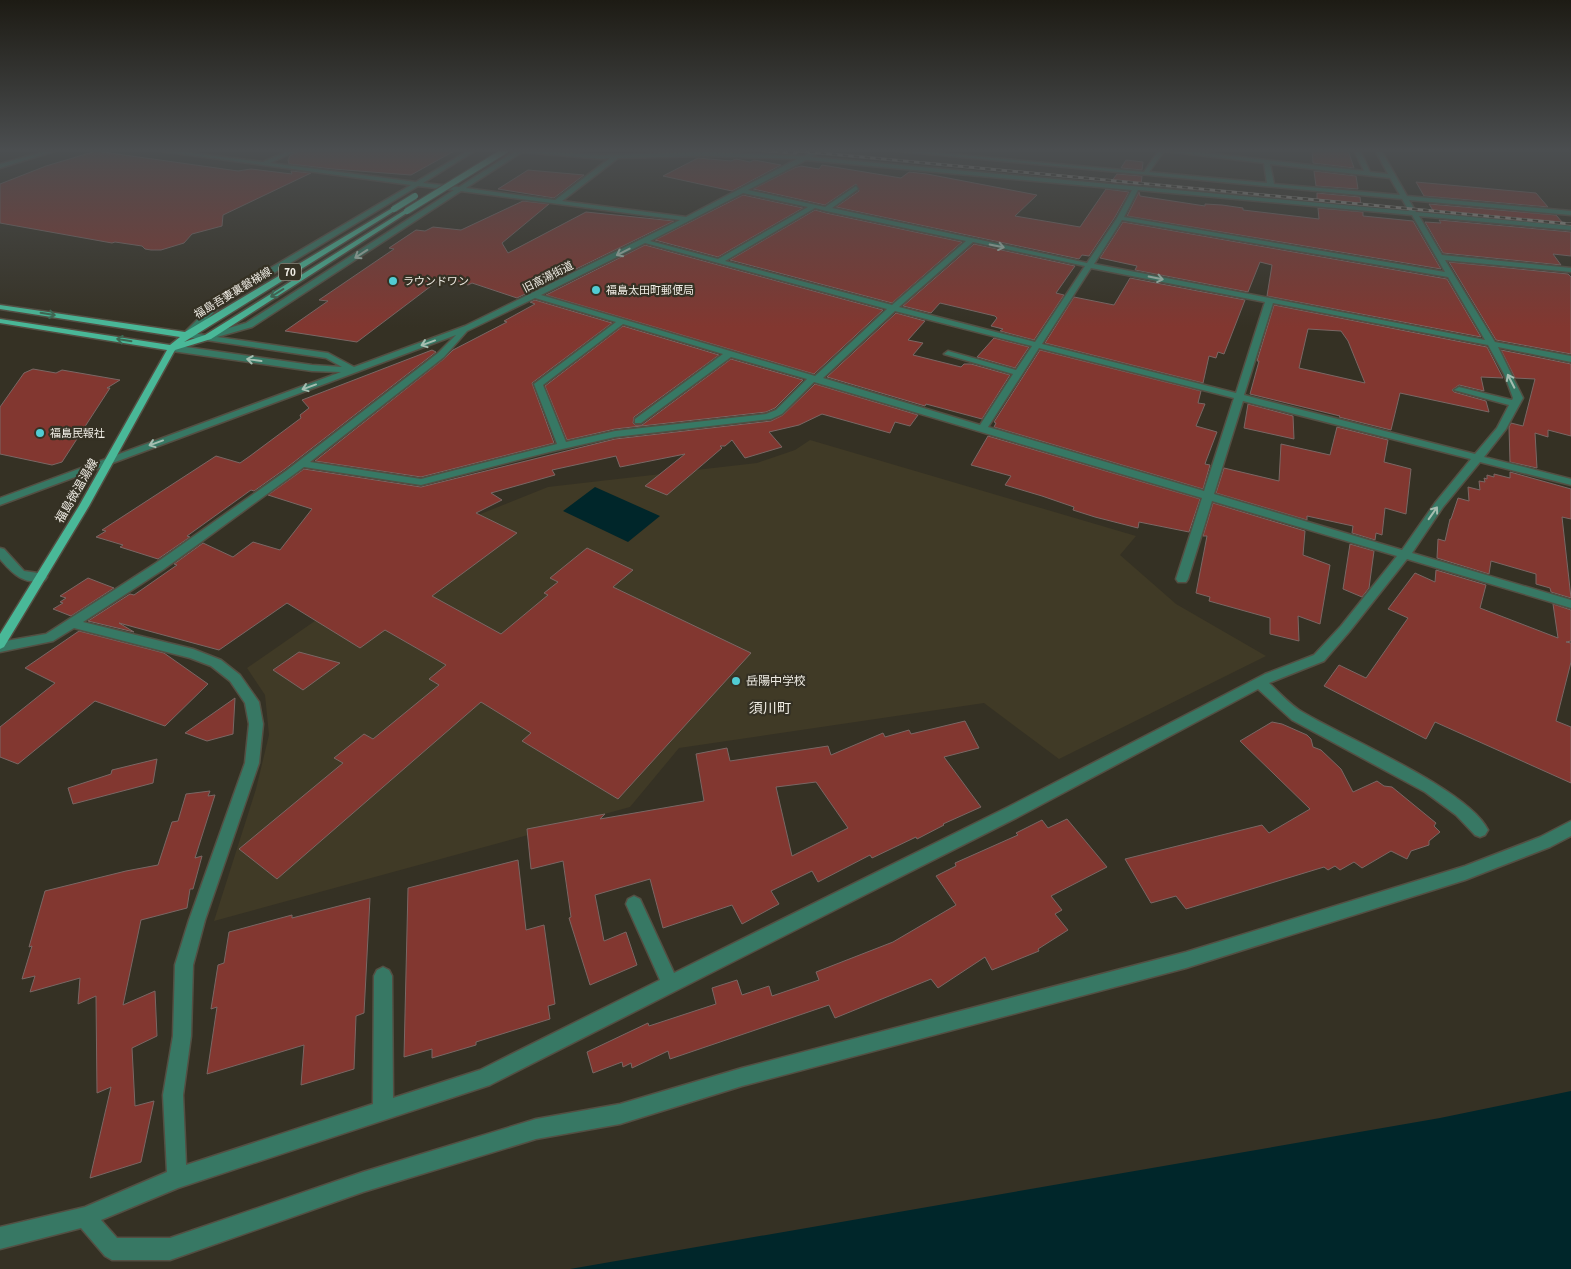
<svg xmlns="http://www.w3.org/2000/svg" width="1571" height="1269" font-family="'Source Sans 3','Noto Sans JP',sans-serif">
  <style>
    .built { fill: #403a26 }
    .water { fill: #00262a }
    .building { fill: #823730; stroke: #7a6764; fill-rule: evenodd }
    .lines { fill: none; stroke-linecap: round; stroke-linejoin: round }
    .minor-casing { stroke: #534f43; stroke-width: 3 }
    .major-casing { stroke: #534f43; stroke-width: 3 }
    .minor { fill: #377864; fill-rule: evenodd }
    .major { fill: #49b898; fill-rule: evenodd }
    .rail-casing { stroke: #9b988e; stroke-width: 3 }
    .rail { stroke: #353124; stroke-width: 2; stroke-dasharray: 5.5; stroke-linecap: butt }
    .major-bridge-casing { stroke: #534f43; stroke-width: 8; stroke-linecap: butt }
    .major-bridge { stroke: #49b898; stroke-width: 6 }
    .oneway { stroke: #a5beb1 }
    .oneway2 { stroke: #3d6752 }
    .poi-dot { fill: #51ccd3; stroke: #353124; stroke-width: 2 }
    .labels { text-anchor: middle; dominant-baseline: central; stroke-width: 4.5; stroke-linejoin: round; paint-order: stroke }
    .shield { fill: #353124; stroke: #b7b4aa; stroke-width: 1 }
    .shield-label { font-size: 11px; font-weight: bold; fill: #efece4 }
    .far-street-label { font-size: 11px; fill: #efece4; stroke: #353124 }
    .far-poi-label { font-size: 11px; fill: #efece4; stroke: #353124; text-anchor: start }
    .street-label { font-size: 12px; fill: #efece4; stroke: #353124 }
    .poi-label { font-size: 12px; fill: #efece4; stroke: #353124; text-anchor: start }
    .neighbourhood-label { font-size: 14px; fill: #efece4; stroke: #353124 }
  </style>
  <rect width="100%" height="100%" fill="#353124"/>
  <path class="built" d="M810,440L1136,536L1120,555L1176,604L1266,656L1059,759L984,703L679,748L630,807L214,921L256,789L269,735L265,695L247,668L453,525L548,487L757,463L795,450Z"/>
  <path class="water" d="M595,487L660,516L628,542L563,511Z
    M1571,1091V1269H570L1440,1118Z"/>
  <path class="building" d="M300,150H456L411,175L333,169L289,164L288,160L290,156Z
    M1312,150H1348L1354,168L1313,163Z
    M96,151L238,171L251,169L292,174L291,171L311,173L223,215L222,226L192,234L184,243L161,250H151L145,249L142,246L115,242L112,243L0,223V184L46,166Z
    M698,158L731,161L736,159L750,162L754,160L781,165L732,191L663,176Z
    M1126,160L1143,162L1142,170L1121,168Z
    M822,165L901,178L909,172L927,174L1037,195L1015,216L1080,227L1106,189L1129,192L1115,217L1089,256L1082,255L1079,259L836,207L859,191L856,184L825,205L753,189L794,168L801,166L819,169Z
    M528,170L584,175L554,198L498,189Z
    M1314,171L1356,176L1358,189L1316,186Z
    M1117,174L1142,176L1141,185L1111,182Z
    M1416,182L1536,193L1548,207L1424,196Z
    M1139,192L1140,196L1205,206V204L1222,205L1243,208V210L1319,219L1318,208L1363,212V216L1413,221L1441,269L1127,216Z
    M1317,193L1360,197L1361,205L1317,201Z
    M743,195L803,208L718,257L655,240Z
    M523,201L549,204L502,243L508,253L586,212L674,221L517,298L472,283L468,285L443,277L357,342L285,331L328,301L319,300L394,249L389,248L416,230L425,231L433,227L461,230Z
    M1429,204L1556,215L1563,223L1434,212Z
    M815,210L826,213L962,242L892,303L730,260Z
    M1439,220L1571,232V256L1553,254L1561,265L1443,253L1425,222L1441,223Z
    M1123,222L1447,279L1481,337L1267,296L1272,265L1260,262L1248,292L1135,270L1137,266L1100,258Z
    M974,244L1075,266L1056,293L1064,295L1034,340L1000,331L1003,329L991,326L997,318L995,316L940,303L931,313L903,306Z
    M645,245L883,310L814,374L546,295Z
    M1449,262L1568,274L1571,277V354L1496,340Z
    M1130,278L1245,300L1224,354L1218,352L1216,358L1209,356L1203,383L1045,343L1074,297L1114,305Z
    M535,300L612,323L532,383L554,443L421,477L315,461L445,358L453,350L507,322L504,321L535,304L530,302Z
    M1274,305L1487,347L1503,378L1481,377L1484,391L1459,385L1452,390L1454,392L1486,401L1489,412L1400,393L1391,430L1339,417L1340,416L1250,394L1259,361H1257ZM1308,329L1341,331L1348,341L1365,383L1299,368Z
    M896,313L925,321L908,340L923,343L913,355L961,367L964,364H971L1010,375L982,419L926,404L925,406L827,377Z
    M623,326L719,355L634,417L633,423L635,425H642L731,359L803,380L775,408L766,412L615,429L567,440L545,386Z
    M994,338L1029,347L1015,368L977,357Z
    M432,350L436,352L285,469L254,491L251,490L187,536L190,537L158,559L120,547L123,545L96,537L106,531L102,530L216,456L240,463L250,456L301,418L300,415L309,408L302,400Z
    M1040,350L1201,391L1198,403L1205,404L1196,426L1217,432L1206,461L1205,464L1210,465L1203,489L994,427L996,423L994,422Z
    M1501,350L1571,364V436L1548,430V437L1535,433L1537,468L1510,462L1509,427L1511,423L1523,426L1535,379L1515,378Z
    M33,369L56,373L62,370L120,380L107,388H110L62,462L52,465L0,454V407L24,373Z
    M815,384L918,415L910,426L895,422L890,433L822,414L799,425L769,432L782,447L745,458L732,440L725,446H720L722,448L667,495L645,486L685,454L620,467L616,456L552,470L555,475L491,493L502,500L476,513L517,533L432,596L501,634L548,595L544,593L558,582L550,578L587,548L633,570L613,587L751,653L618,799L522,741L531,733L481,702L277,879L239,849L343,763L334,758L364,734L373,739L439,685L429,679L446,665L385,630L360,648L287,603L219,650L119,623L134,632L88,621L130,594L134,595L177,565L174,564L203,543L233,557L253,542L280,550L312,509L268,495L304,469L421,487L615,439L771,421L783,415Z
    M1248,404L1293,416L1294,439L1244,428Z
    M1337,427L1388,440L1384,462L1411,469L1406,514L1385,508L1382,535L1376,533L1375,540L1352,533L1353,526L1307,516V520L1216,493L1224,468L1279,481L1281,444L1330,455Z
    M988,436L1200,499L1189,532L1139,522L1138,528L1095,517L1073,510L1074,507L1042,496L1005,485L1011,476L971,465Z
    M1510,472L1571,489V519L1562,517L1571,598L1551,592L1550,588L1536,584V574L1491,561L1489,574L1437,558L1438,539L1445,541L1450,519H1451L1458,498L1469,501L1468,487L1480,490L1479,481L1485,482L1484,478L1487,479V475L1494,477V474L1510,478Z
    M1213,503L1305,531L1303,555L1330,565L1320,624L1298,616L1299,641L1270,634V618L1209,601L1210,597L1196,593L1207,536H1203Z
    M1350,544L1374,551L1369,588L1362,597L1343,589Z
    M1436,570L1486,585L1480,608L1558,638L1553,604L1571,610V641L1566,642L1571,643V662L1556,721L1571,727V783L1435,722L1426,739L1324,686L1339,665L1366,678L1408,618L1388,609L1415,573L1435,582Z
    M88,578L114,588L71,616L53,609L63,603L60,602L66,598L60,596Z
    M79,631L164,653L208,684L165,726L95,701L18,764L0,757V727L55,683L25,668Z
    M299,652L340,663L303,690L273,670Z
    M235,698L233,734L207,741L185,733Z
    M965,721L979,748L944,757L981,807L943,824L944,825L917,839L916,837L872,858L870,855L818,882L812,871L771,891L779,904L742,924L732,905L663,928L650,879L595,895L604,941L626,932L637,965L590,985L569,918L571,917L563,861L531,869L527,829L605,814L600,819L704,801L696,754L727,748L730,761L828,746L831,755L883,733L885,737L909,730L911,734ZM816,782L848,828L792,856L776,787Z
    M1272,722L1282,724L1307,735L1311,739L1313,747L1321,750L1341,769L1353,792L1377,781L1384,786L1392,787L1436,823L1434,826L1440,832L1429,841V845L1411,851L1407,859L1391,851L1362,868L1354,862L1340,870L1335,866L1328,870L1324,867L1186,909L1176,896L1151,903L1125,859L1262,825L1269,833L1310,809L1240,741Z
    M157,759L153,783L73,804L68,788L111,774L112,770Z
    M210,791L208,796L215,795L195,858L202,856L193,889H190L187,908L141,920L123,1005L155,991L157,1036L132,1048L135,1106L154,1101L141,1162L90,1178L111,1087L97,1093L96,996L78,1004L80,978L30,992L35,976L22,979L32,946L29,947L45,891L126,871L158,865L172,822L178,821L186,794Z
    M1067,819L1107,867L1051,896L1062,910L1055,914L1068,930L1038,949L1039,951L992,970L985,957L938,988L931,979L835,1018L829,1005L670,1059L668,1051L632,1068L631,1063L623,1067L622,1062L593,1073L587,1052L648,1023L649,1026L716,1004L712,988L737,980L742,995L769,986L772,996L819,980L816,972L893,942L956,905L936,876L956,866L955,863L1018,835L1016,833L1042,820L1048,828Z
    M518,860L526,930L544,925L555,1004L548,1006L550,1019L476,1042V1045L432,1058V1049L404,1057L408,888Z
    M370,898L364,1013L356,1016L354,1069L301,1085L304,1045L207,1074L217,1007L211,1009L218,965L224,963L229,932L292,915V918Z"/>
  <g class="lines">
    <defs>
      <path id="minor" d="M50,150H58L0,168V164Z
        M153,150H167L263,162L291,150H298L270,163L416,182L469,150H476L423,183L459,187L517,150L602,155L705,152L804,156L816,150H823L811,157L1409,211L1402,199L887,150H906L1144,172L1159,150H1178L1364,171L1354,150H1360L1370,172L1388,174L1375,150H1381L1407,196L1571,211V215L1409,200L1416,212L1571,226V230L1419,216L1442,255L1571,268V272L1445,260L1495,342L1571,356V362L1498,347L1523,398L1506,429L1484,457L1571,479V485L1480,462L1443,507L1412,553L1571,600V608L1407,559L1349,632L1324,661L1269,683C1280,693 1291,706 1304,713C1346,738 1469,790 1488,830L1485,835L1480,837L1475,835L1456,815L1425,792L1292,720L1258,689L1018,817L490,1085L178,1188L101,1220L117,1238H170L363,1172L536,1119L620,1104L742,1068L1186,952L1465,866L1540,837L1571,821V836L1550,847L1465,880L1186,968L742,1086L620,1124L536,1139L363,1192L170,1260H112L105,1256L81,1228L0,1249V1227L85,1207L167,1172L163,1095L173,1036L175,965L189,920L245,763L249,724L245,703L230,681L211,666L190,658L74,628L53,641L0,652V642L46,634L156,563L286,471L438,353L456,335L0,505V498L341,372L312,371L172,351L168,348L172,345L312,365L342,367L326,358L186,337L182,335L218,299L411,185ZM1164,151L1264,163L1267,183L1149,172ZM522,152L602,159L610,158L555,200L466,188ZM705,156L797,159L686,217L562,201L618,158ZM806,160L1132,190L1117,218L1087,263L832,208L858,189L856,186L825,207L748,190ZM1270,164L1390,178L1400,195L1274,184ZM418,186L454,190L246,323L205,335L192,333L224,303ZM1138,190L1412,215L1445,272L1124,217ZM461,191L680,220L465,326L354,367L328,353L217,337L252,327ZM743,193L808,207L718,259L650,241ZM815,208L826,211L966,241L892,305L725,261ZM1122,220L1448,277L1485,340L1094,264ZM973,242L1085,266L1035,342L899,307ZM645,243L887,309L815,376L541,295ZM1091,268L1265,302L1236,393L1042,344ZM535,298L616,322L534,384L557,444L421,479L310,462L444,357L467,331ZM1273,303L1488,345L1504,374L1513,398L1512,400L1459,387L1454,390L1509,405L1497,428L1475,454L1244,395ZM895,311L1032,346L1016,370L948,351L944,354L1013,374L980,425L823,378ZM623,324L723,354L635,419V423H641L731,357L807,379L776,410L766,414L615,431L566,442L543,385ZM1039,348L1234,398L1204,491L988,427ZM814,382L1202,498L1176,579L1178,582H1186L1188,579L1212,501L1397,556L1341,626L1314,655L1265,674L1008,807L674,973L640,899L634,896L628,899L626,904L660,980L480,1070L393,1098L392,976L389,970L383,967L377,970L374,976L373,1104L186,1165L183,1095L191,1036L193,965L205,920L259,763L263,724L259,702L240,675L221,660L193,649L83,622L164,569L304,467L421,485L549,452L615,437L771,419L782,414ZM1243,401L1471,459L1435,503L1402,550L1214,494Z
        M0,548L4,549L24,571L45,574L47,577L45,580C24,586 12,573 0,559Z"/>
      <path id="major" d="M394,207L397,209L396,210L184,342L205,335L405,210L410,211L211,339L175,350L89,506L4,647L0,649V634L79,506L167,350L0,323V319L170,345L180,337L0,309V305L185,332Z"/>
    </defs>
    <use href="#minor" class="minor-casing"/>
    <use href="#major" class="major-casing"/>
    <use href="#minor" class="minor"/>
    <use href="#major" class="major"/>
    <defs>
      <path id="rail" d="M755,150L796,153
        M788,150L1571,224"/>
    </defs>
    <use href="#rail" class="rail-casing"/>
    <use href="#rail" class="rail"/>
    <defs>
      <path id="major-bridge" d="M394,209L415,196
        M407,211L506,150"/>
    </defs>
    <use href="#major-bridge" class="major-bridge-casing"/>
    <use href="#major-bridge" class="major-bridge"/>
  </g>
  <defs><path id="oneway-shaft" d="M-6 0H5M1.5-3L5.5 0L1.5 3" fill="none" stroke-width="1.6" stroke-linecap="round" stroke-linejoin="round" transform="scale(1.25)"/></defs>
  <g class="oneway">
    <use href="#oneway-shaft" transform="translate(997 246) rotate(12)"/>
    <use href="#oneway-shaft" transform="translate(623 252) rotate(153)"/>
    <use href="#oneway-shaft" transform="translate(361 254) rotate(147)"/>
    <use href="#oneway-shaft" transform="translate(1156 278) rotate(11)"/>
    <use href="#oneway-shaft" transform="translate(428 343) rotate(160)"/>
    <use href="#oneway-shaft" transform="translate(254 360) rotate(-172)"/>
    <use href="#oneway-shaft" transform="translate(1511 381) rotate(-117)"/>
    <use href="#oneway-shaft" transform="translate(309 387) rotate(160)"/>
    <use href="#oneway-shaft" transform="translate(156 443) rotate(160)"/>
    <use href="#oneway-shaft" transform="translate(1433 513) rotate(-55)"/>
  </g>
  <g class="oneway2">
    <use href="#oneway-shaft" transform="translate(277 293) rotate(148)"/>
    <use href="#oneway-shaft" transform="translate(48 314) rotate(9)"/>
    <use href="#oneway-shaft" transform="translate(124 340) rotate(-171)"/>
  </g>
  <linearGradient id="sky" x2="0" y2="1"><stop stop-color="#1d1b14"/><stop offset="0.46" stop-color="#4b4e50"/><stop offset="1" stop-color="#4b4e50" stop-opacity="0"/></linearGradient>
  <rect width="1571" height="327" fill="url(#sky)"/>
  <g class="poi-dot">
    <circle cx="393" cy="281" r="5"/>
    <circle cx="596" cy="290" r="5"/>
    <circle cx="40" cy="433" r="5"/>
    <circle cx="736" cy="681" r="5"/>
  </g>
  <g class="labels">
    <rect class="shield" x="279" y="263.5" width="22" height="17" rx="4"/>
    <g class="shield-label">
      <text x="290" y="272">70</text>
    </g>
    <g class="far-street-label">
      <text transform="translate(548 277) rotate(-27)">旧高湯街道</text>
      <text transform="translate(233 293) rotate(-31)">福島吾妻裏磐梯線</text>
    </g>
    <g class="far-poi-label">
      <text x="403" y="281">ラウンドワン</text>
      <text x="606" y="290">福島太田町郵便局</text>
      <text x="50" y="433">福島民報社</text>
    </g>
    <g class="street-label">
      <text transform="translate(77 491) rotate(-60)">福島微温湯線</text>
    </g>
    <g class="poi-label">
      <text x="746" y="681">岳陽中学校</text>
    </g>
    <g class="neighbourhood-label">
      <text x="770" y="709">須川町</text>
    </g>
  </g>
</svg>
